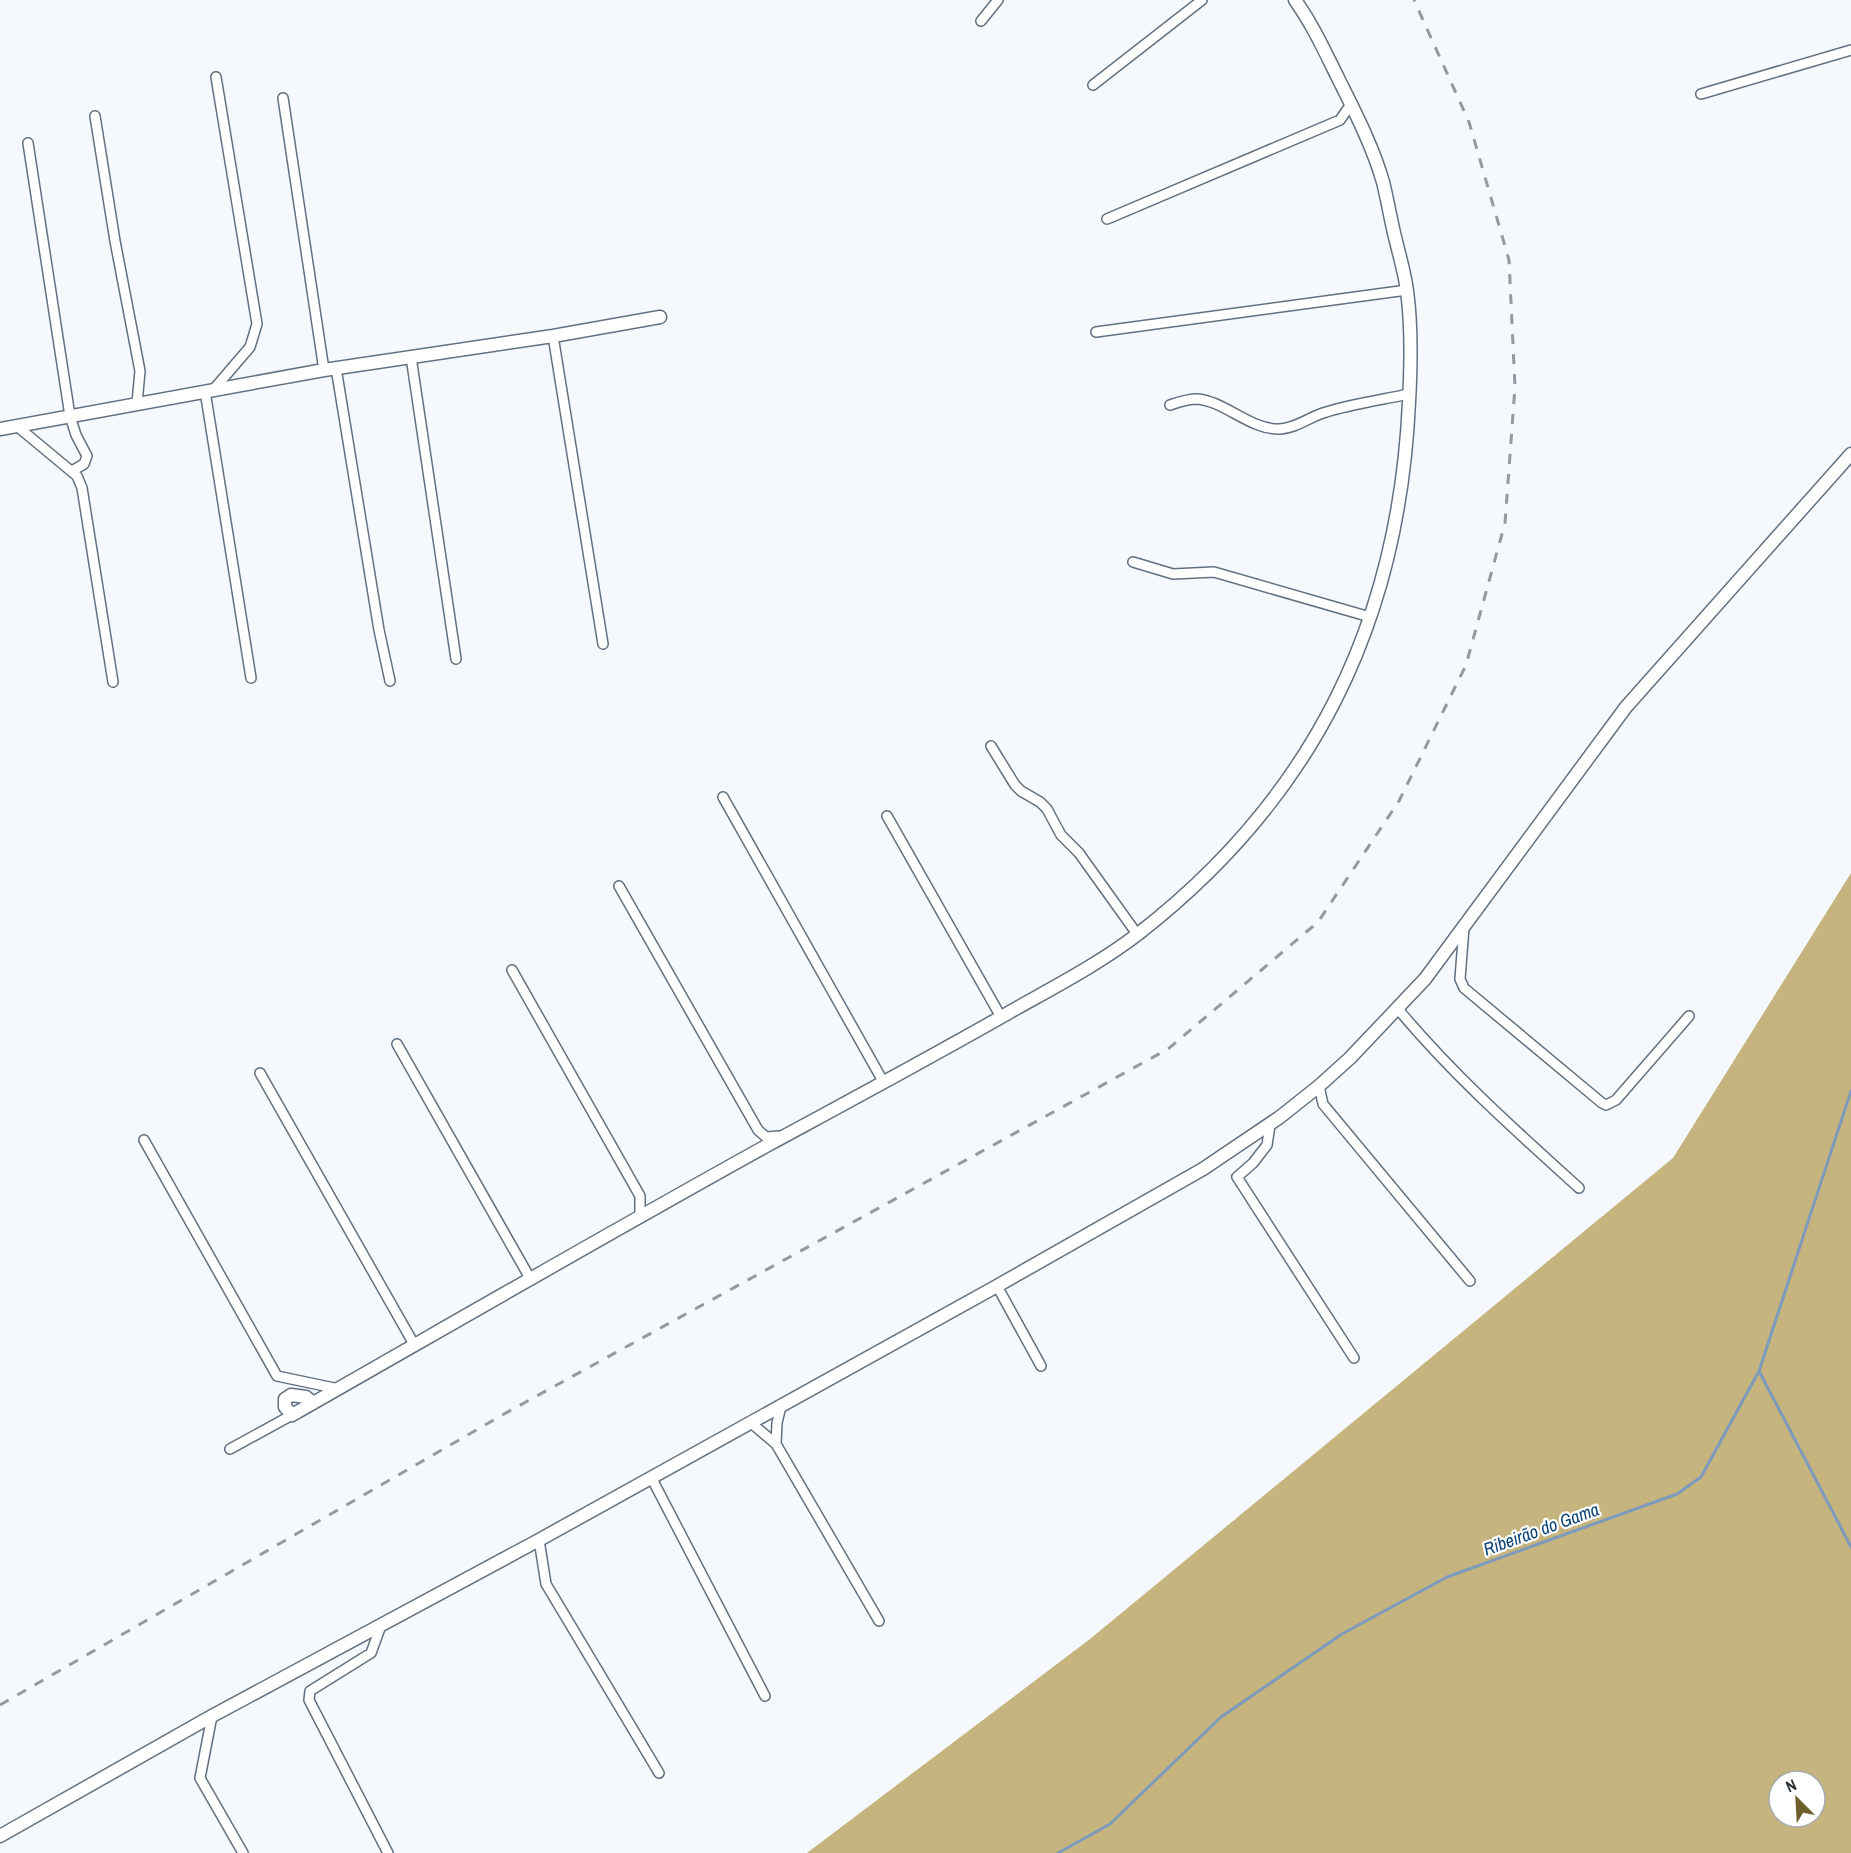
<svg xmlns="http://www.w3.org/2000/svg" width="1851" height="1853" font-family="'Archivo Narrow',sans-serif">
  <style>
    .forest { fill: #c5b47d; fill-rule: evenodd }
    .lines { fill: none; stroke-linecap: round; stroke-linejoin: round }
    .stream { stroke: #7d9abc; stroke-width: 3 }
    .minor-casing { stroke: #627182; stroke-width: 12 }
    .tertiary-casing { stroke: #627182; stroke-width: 15 }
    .minor { stroke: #fff; stroke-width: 9 }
    .tertiary { stroke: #fff; stroke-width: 12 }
    .rail { stroke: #959aa0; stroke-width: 3; stroke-dasharray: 10 10; stroke-linecap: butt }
    .labels { text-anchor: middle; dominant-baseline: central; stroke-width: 4.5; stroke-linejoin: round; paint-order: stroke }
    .water-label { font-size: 18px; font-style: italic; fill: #0b4378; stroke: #fff }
  </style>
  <rect width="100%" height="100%" fill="#f5f8fd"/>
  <path class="forest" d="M1851,873V1853H807L1090,1639L1673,1158ZM1779,1781H1815V1817H1779Z"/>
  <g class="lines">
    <path class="stream" d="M1759,1371L1851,1547
      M1058,1853L1110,1824L1221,1717L1342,1634L1447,1577L1677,1494L1701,1477L1759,1371L1851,1091"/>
    <defs>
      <path id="minor" d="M981,21L998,0
        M1093,85L1202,0
        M1701,94L1851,50
        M283,98L324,370
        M95,116L115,241L140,371L137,403
        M28,143L70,416L76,435L87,456L84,464L72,471
        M1107,219L1340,120L1351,104
        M1096,332L1407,290
        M553,336L603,644
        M411,357L456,659
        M336,368L379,630L390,681
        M214,389L250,347L257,324L216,77
        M205,391L251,678
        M1170,405C1179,402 1187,399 1197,399C1225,401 1250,430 1280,429C1296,428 1308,418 1323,413C1351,404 1381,400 1409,394
        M18,427L77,476L82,488L113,682
        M1133,562L1173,574L1214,572L1370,617
        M991,746L1015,785L1021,791L1040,802L1047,809L1061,835L1079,853L1137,934
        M723,797L884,1083
        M887,816L1001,1017
        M619,886L758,1130L766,1137L780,1136
        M1464,927L1460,979L1464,988L1602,1103L1606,1105L1616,1100L1689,1016
        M512,970L640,1196V1218
        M1398,1009C1452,1074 1516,1131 1579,1188
        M397,1044L531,1280
        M260,1073L415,1346
        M1319,1086L1323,1104L1470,1281
        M1270,1125L1267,1145L1253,1163L1237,1177L1354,1358
        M144,1140L277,1376L339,1389
        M997,1286L1041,1366
        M750,1422L776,1444L879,1621
        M776,1444L777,1423L781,1406
        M230,1449L292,1415
        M651,1477L765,1696
        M539,1540L546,1584L659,1773
        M382,1623L371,1653L310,1691L309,1700L388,1853
        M212,1716L200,1778L243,1853"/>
      <path id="tertiary" d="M0,429L324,370L553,336L660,317
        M313,1403L306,1397L291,1395L285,1399V1407L292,1415C450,1325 609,1233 768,1145C851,1100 935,1055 1017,1008C1058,985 1100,963 1138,934C1313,798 1399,623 1409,402C1411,366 1412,327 1407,291C1405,274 1400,258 1396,241C1391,222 1388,202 1383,182C1373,147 1355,112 1339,80C1325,52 1313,25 1295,0
        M0,1836L212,1716L539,1540L997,1286L1203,1169L1280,1117L1319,1086L1350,1058L1425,979L1626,707L1851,454"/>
    </defs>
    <use href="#minor" class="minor-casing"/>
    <use href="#tertiary" class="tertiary-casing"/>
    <use href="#minor" class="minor"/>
    <use href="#tertiary" class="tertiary"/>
    <path class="rail" d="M0,1705L504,1414L1168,1049L1318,922L1399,801L1466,665L1505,523L1515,387L1509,260L1469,122L1414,0"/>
  </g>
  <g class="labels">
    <g class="water-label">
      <text transform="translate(1541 1529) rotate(-20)">Ribeirão do Gama</text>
    </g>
  </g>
  <g transform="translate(1797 1799) rotate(336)"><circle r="28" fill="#ffffff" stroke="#a8abae" stroke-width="1.5"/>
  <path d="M0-4.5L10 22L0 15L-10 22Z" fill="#6d5e2b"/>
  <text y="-9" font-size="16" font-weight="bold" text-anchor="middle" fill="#262d34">N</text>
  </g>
</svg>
